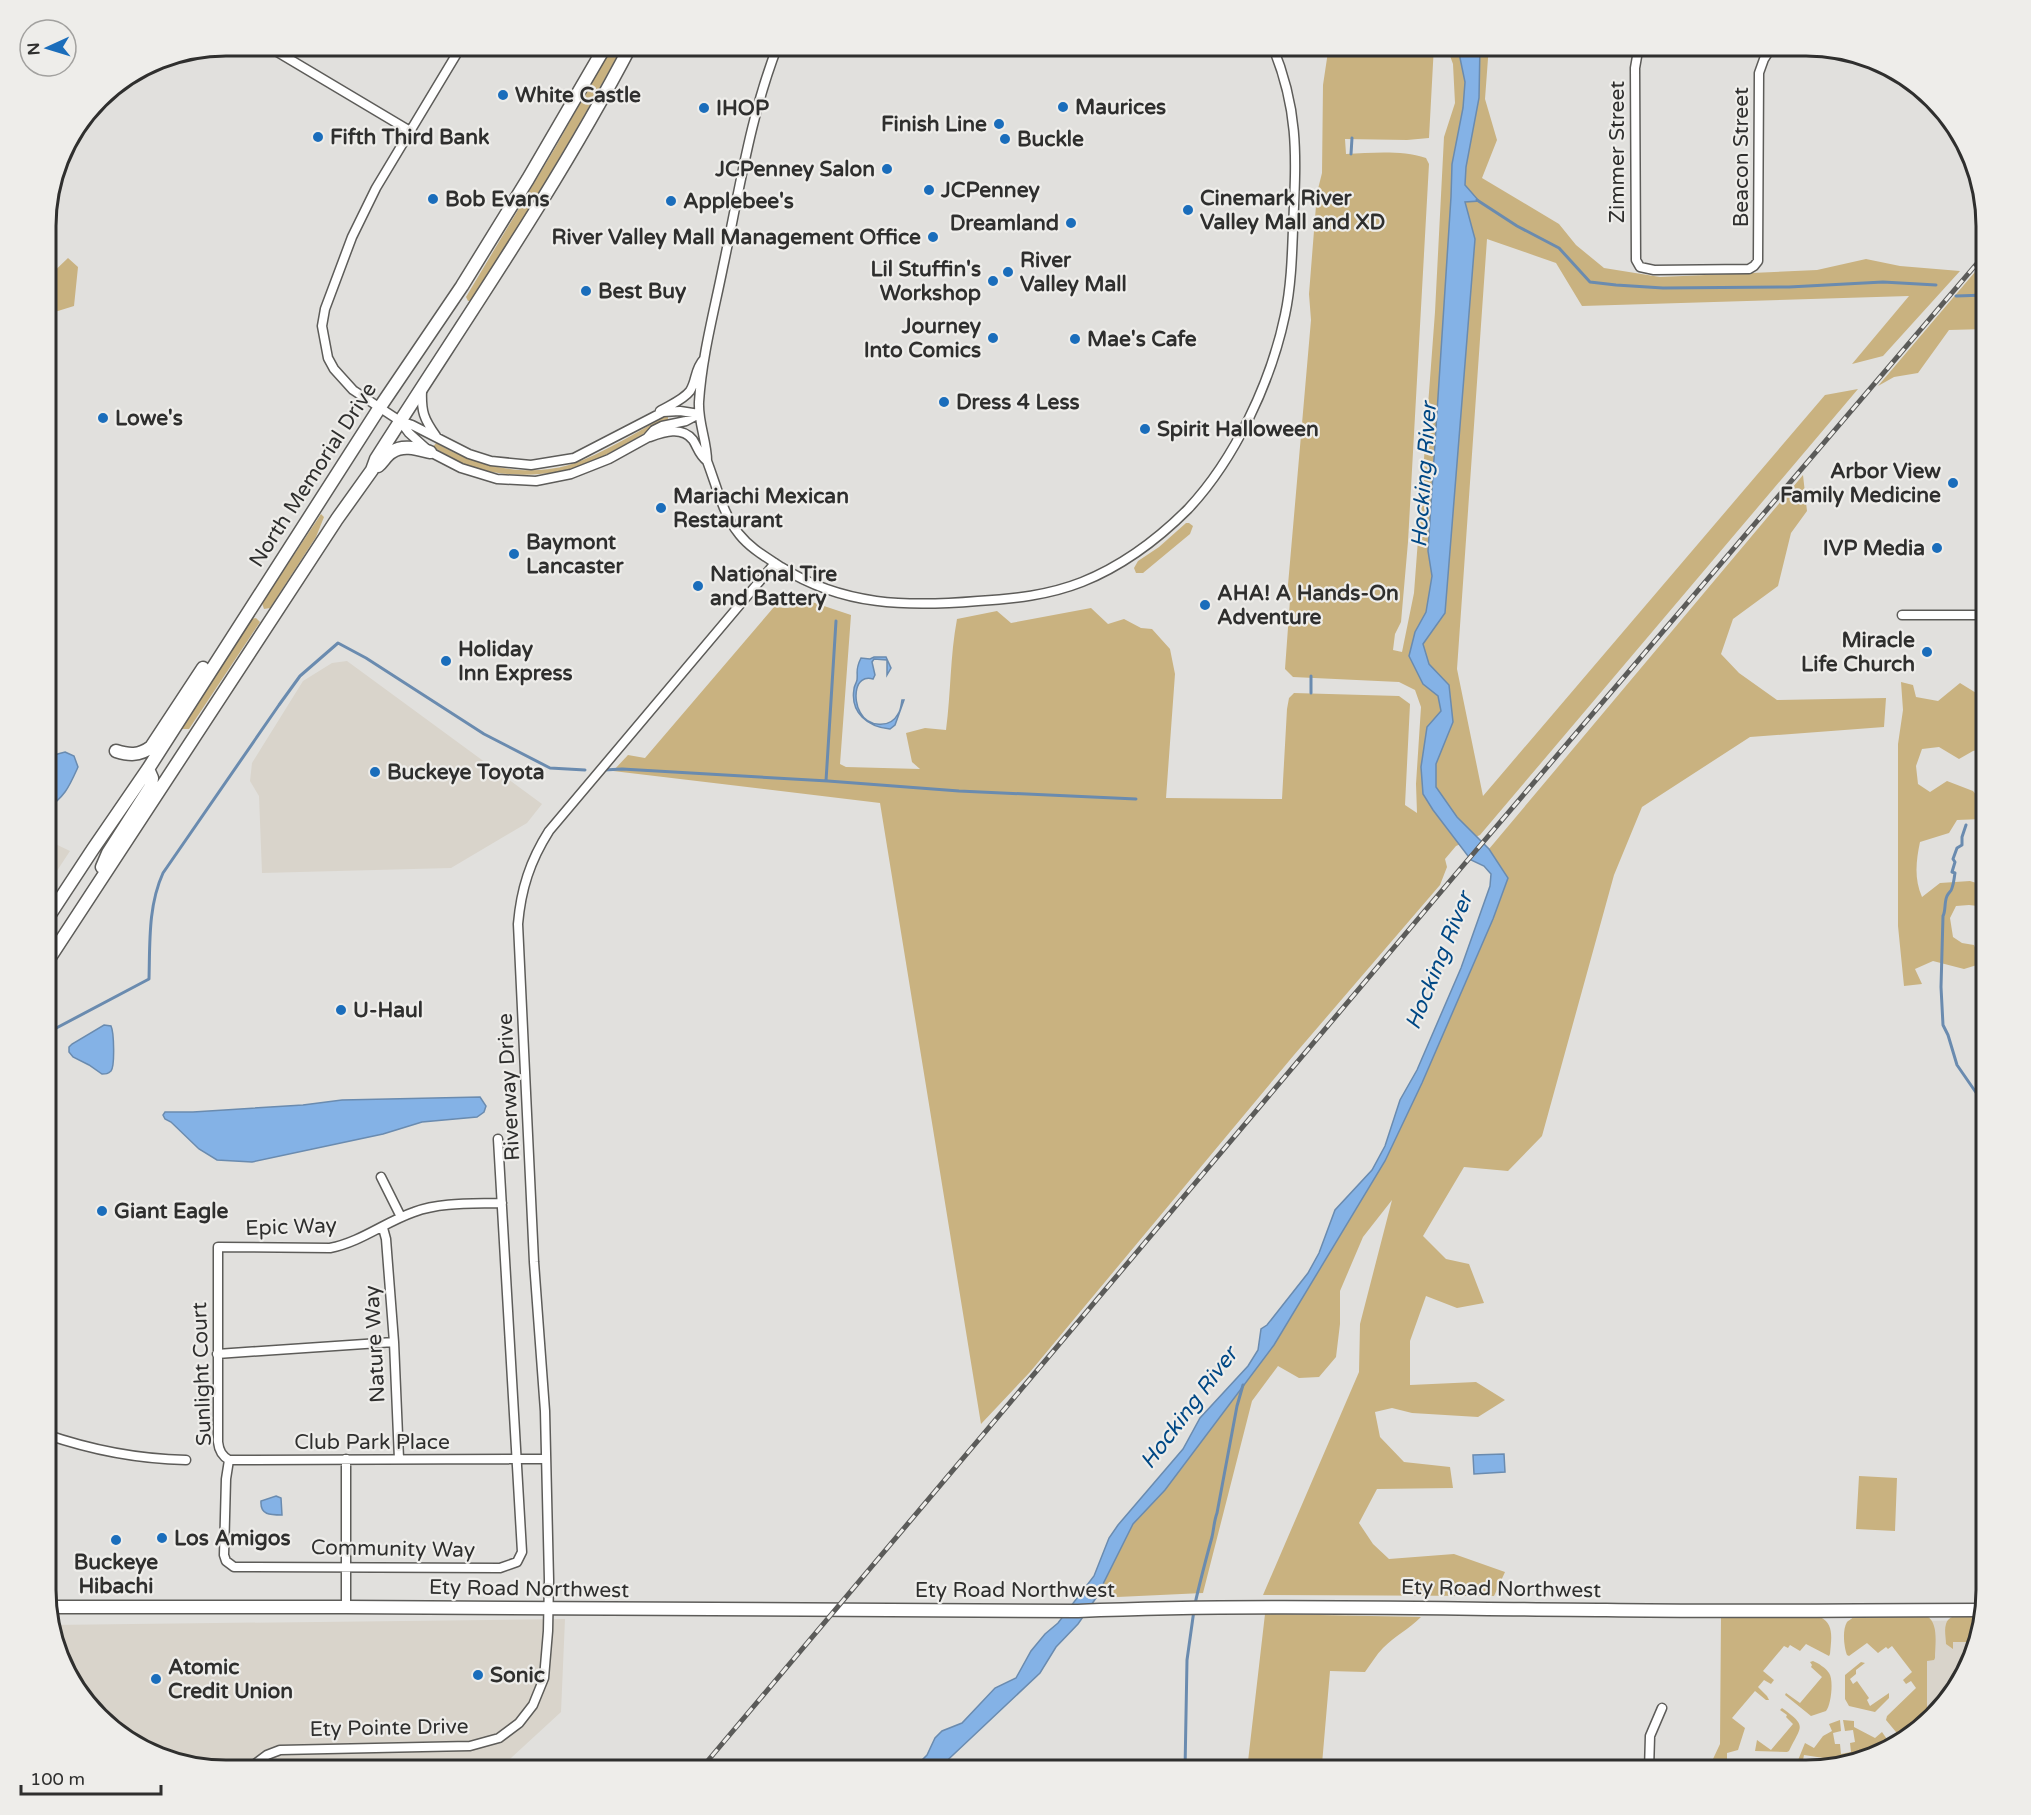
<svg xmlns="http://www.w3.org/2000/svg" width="2031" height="1815" font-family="'Varela Round',sans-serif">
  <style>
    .built { fill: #d9d4cb }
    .green { fill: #c9b280 }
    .water { fill: #84b2e6; stroke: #6a8baf; stroke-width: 1.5 }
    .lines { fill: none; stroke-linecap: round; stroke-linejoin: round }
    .stream { stroke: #6a8baf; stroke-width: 3 }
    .street-casing { stroke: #5d5c59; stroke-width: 11 }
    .secondary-casing { stroke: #5d5c59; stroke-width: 15 }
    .primary-casing { stroke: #5d5c59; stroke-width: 15 }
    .street { stroke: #fff; stroke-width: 8 }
    .secondary { stroke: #fff; stroke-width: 12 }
    .primary { stroke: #fff; stroke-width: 12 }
    .rail-casing { stroke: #5b5b59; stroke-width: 5 }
    .rail { stroke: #eeedea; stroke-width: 3; stroke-dasharray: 9; stroke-linecap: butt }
    .poi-dot { fill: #1a6dbb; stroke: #eeedea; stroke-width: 2 }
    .labels { text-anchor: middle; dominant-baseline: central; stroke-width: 4.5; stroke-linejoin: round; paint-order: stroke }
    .poi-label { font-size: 21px; font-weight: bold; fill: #2f2f2e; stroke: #eeedea; text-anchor: start }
    .street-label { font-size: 21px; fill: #2f2f2e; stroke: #eeedea }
    .water-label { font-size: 22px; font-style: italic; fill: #004885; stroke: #eeedea }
    .rim { fill: none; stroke: #2f2f2e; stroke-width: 3 }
  </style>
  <rect width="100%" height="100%" fill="#e1e0dd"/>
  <path class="built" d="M347,661L542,804L527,823L451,868L262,873L259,796L250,781L252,763L303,681L332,663Z
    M45,839L70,851L45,889Z
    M565,1619L561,1712L498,1770H226L157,1756L98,1717L59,1659L51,1625Z
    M1981,1620L1972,1659L1933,1717L1921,1725V1621Z"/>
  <path class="green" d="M613,45H623C576,133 525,217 470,301H468L466,297L555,148Z
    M1329,45H1434L1429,138L1407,140L1345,139L1346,154C1372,153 1401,150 1426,158L1429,164L1408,542L1401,622L1395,634L1393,650L1402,652L1414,593L1435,312L1444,137L1455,103L1453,64L1446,45H1489L1485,99L1497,140L1482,178L1559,224L1576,245L1604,268L1660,277L1817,270L1866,259L1900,266L1960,271L1883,356L1852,364L1909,296L1582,306L1556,263L1487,239L1457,669L1483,796L1825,395L1858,389L1480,835L1456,846L1445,859L1447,867L1440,885L1294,1055L1030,1372L981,1424L880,803L613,771L628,755L645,758L774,607L788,608L809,601L851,615L840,764L846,767L920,769L912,762L906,733L925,728L946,730C951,693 950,656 957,619L997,611L1011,623L1091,608L1108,624L1124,619L1141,628L1152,629L1170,649L1175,674L1166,798L1282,799L1287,709L1289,698L1294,693L1399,696L1410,704L1405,805L1417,813L1416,784L1421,707L1415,690L1399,682L1293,677L1285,669L1290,600L1288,585L1311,320L1309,294L1317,193L1322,173L1323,85Z
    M68,258L78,267L74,306L45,315V280Z
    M1986,259V329L1949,330L1918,373L1894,377L1878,386Z
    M668,415V420C644,433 620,448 596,460C560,476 516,479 478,469C463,465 447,455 433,447L436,443C476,466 523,478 569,465C603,454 636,432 668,415Z
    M1803,475L1807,511L1791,533L1778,586L1733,619L1721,654L1739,673L1777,700L1886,698L1884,727L1750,737L1642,807L1614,875L1542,1136L1508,1171L1464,1167L1423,1236L1446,1259L1469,1264L1484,1303L1457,1308L1426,1296L1410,1341V1385L1476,1382L1505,1400L1478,1417L1412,1413L1392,1408L1375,1412L1380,1437L1404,1462L1450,1467L1453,1488L1377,1489L1359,1523L1373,1544L1389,1559L1454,1554L1505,1572L1494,1596L1263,1595L1359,1372L1360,1324L1392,1200L1363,1237L1340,1291V1324L1336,1357L1319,1377L1299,1378L1278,1366L1252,1401L1203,1593L1096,1598L1133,1524L1165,1490L1274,1345L1385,1161L1422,1083L1493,919L1508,878L1489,849Z
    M321,514L324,517L316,537L270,608L264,609L262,603Z
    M1186,523H1189L1193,526L1190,534L1143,573H1136L1134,568L1138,561L1159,547Z
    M256,618L260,622L189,729H182L181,727L251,619Z
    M1901,682L1913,685L1916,697L1938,701L1960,683L1981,696L1986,706V748L1973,751L1959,759L1939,747L1922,749L1916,766L1918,784L1930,792L1947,781L1973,791L1985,805L1982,819L1957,820L1949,833L1920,842C1916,861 1914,879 1922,897L1940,883L1970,881L1986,886V907L1969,905L1956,906L1950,918L1953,937L1962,943L1974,945L1980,959L1977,965L1964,969L1933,961L1915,969L1922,984L1904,986L1898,926V744L1903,710Z
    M1859,1476L1897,1478L1895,1531L1856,1529Z
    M1265,1614L1421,1617C1409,1629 1395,1636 1383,1648C1376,1655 1371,1664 1365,1672L1330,1671L1322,1764L1312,1765L1305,1770H1247Z
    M1982,1615L1976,1642H1953V1649L1946,1644C1946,1638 1944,1630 1946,1624C1949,1611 1973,1615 1982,1615Z
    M1721,1616L1820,1617C1835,1624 1831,1640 1830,1654L1829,1656L1806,1644L1800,1651L1790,1645L1788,1648L1784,1646L1763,1671L1774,1680L1771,1684L1764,1680L1758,1687L1767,1696L1769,1700H1766L1755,1691L1732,1718L1745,1728L1738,1750L1727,1753V1761L1740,1762L1742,1766L1740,1768L1713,1770V1759L1720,1744Z
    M1856,1616H1927C1939,1624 1935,1644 1935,1658L1934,1660L1927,1661V1721L1901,1738L1886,1720L1887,1716L1916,1688L1911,1681L1906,1684L1903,1680L1912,1672L1892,1646L1888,1649L1886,1647L1878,1653L1867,1643L1849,1656L1847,1655C1844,1647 1842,1630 1847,1622C1848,1621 1854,1617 1856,1616Z
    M1813,1661C1818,1663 1826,1668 1829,1673C1834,1680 1831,1705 1826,1711L1811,1716L1785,1695L1786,1693L1800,1703L1822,1677L1811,1667L1812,1665L1810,1662Z
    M1861,1662L1865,1663L1856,1670V1674L1850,1679L1853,1684L1857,1681L1869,1698L1867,1700L1870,1706L1889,1693V1698L1875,1712L1849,1706L1845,1699V1675Z
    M1782,1708C1808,1727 1801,1725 1789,1751L1787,1752L1755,1751L1757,1740L1771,1750L1793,1724L1786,1717L1787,1715L1780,1710Z
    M1840,1720L1841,1731L1833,1733L1835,1744H1840L1841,1754L1851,1752L1850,1743L1855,1742L1853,1730L1845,1731L1843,1720L1854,1721V1727L1875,1738L1882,1732L1891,1745C1875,1756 1856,1760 1837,1764V1760L1804,1755L1801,1770H1794L1805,1743L1814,1748L1823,1736L1832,1731L1829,1724Z"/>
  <path class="water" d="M1461,45H1480L1479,98L1466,167L1465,185L1479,201L1465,202L1475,239L1445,613L1423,644L1429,664L1449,685L1453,722L1436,764V787L1457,817L1489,849L1508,878L1493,919L1422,1083L1385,1161L1274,1345L1165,1490L1133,1524L1096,1598L1078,1624L1056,1647L1040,1673L937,1770H912L927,1755L935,1738L942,1731L962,1723L995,1688L1016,1678L1031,1651L1045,1634L1058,1623L1094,1576L1109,1538L1118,1525L1183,1449L1200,1418L1248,1366L1258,1350L1261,1329L1267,1325L1308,1273L1319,1253L1335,1210L1372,1170L1385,1146L1400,1100L1417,1070L1461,968L1490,886L1491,874L1484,866L1471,860L1433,810L1423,794L1421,767L1427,727L1441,711L1438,696L1423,684L1409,656L1415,632L1426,612L1432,576L1428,551L1451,197L1452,164L1463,108L1465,82L1460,58Z
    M874,657H886L891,668L887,675V660L874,659L872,662L875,675L873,679C854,674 853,700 860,712C868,727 890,729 898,714C901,710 901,705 902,700H904L895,725L890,729C868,727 850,713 854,689C854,686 856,684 857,680C858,671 855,670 861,658L870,659Z
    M65,752L74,756L78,767C69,787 65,797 45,810V768L54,755Z
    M104,1025L111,1026C114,1032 115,1066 111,1071C108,1074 106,1074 102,1074L89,1065L73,1057L69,1052V1047L72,1044Z
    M480,1097L486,1106L484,1112L477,1117L422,1122L383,1134L252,1162L217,1160L199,1149L171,1122L165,1119L163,1115L165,1112H193L303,1105L342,1100Z
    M1504,1454L1505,1472L1474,1474L1473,1455Z
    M276,1496L281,1498L282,1515C270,1515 260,1515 261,1501Z"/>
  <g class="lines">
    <path class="stream" d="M1351,154L1352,138
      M1477,200L1517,226L1559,248L1590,282L1616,285L1663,288L1789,287L1883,282L1936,285
      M1956,296L1986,295
      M1311,693V676
      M604,770L622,769L828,781L959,791L1136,799
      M826,781L836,621
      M1966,825L1962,837V845L1957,848L1953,859L1955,862L1952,872L1955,873C1954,878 1954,883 1952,888C1951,892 1949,892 1947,896C1944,903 1946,910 1943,916L1941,987L1943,1025L1948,1035L1957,1065L1986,1107
      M45,1034L149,979C150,943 148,906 163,873L279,705L300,676L338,643L366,658L484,734L550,768L585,770
      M1195,1604C1200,1581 1206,1559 1212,1537C1214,1528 1214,1521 1217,1513L1237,1406L1243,1385
      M1185,1770L1187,1660L1194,1610"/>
    <defs>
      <path id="street" d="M462,45L376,188L352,237L325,309L322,326L328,358L334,369L353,390L400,421L409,433L430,452L461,468L497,479L536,481L571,474L609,459L647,438L654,430L662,426L686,421L699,414
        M778,45C750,116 739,193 723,267C714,312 702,356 699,402C698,423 707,441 707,461C716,484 723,515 739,534C750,548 766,557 781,567C843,606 907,607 978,601C1014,599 1049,595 1082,582C1122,566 1158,539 1188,509C1235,459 1271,382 1285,315C1291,287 1292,257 1293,229C1296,159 1300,112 1272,45
        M1639,45L1635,68L1636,260L1640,267L1654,270L1749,269L1754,266L1758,261L1759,73L1764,59L1773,45
        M269,47L410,131
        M422,390C421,412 424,419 436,436
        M660,411C670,405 683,400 690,391C697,380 694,370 704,359
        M400,421L412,425L469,454L491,461L531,465L574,458L663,412L680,411L699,414
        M650,437C664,432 682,426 693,440C698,448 699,455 707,461
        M1902,615H1986
        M381,1177L401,1217
        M383,1228L386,1239L394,1342L399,1459
        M217,1354L394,1342
        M45,1434C91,1450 138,1459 186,1460
        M346,1459V1607
        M229,1460L226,1479L224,1555L226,1561L234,1567L500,1568L517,1562L522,1552L498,1139
        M229,1460C222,1456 219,1451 218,1442V1247L330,1248C361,1242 385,1222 414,1212C441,1202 473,1204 502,1203
        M229,1460L546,1459
        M247,1770L267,1755L280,1750L470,1746L499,1738L519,1723L533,1705L544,1678L548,1631L549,1580L545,1411L534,1262L518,924C521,889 530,861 549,831L775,563
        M1649,1770L1650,1736L1662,1708"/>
      <path id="secondary" d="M47,1607H346L1078,1611C1254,1604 1430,1609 1606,1610C1732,1612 1858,1610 1983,1610"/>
      <path id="primary" d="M378,466C383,462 386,455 392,452C403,444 418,449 430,452
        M116,751C129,755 139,756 151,747L203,668
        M102,867L108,853L151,786L152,778L148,769
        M45,922L93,849L148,769L380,407L462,286L528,179L606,45
        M45,965L337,519L372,470L376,459C463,322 556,189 631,45"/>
    </defs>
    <use href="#street" class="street-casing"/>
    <use href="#secondary" class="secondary-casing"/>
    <use href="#primary" class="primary-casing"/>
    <use href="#street" class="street"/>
    <use href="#secondary" class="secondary"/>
    <use href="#primary" class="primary"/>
    <defs>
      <path id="rail" d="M700,1770L1461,868L1986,253"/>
    </defs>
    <use href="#rail" class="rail-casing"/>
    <use href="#rail" class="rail"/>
  </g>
  <g class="poi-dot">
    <circle cx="503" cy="95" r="6"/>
    <circle cx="1063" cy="107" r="6"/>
    <circle cx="704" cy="108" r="6"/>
    <circle cx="999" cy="124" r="6"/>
    <circle cx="318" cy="137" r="6"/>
    <circle cx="1005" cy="139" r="6"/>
    <circle cx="887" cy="169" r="6"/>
    <circle cx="929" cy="190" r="6"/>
    <circle cx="433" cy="199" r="6"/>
    <circle cx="671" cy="201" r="6"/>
    <circle cx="1188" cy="210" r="6"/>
    <circle cx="1071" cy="223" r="6"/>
    <circle cx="933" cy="237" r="6"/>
    <circle cx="1008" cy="272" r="6"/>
    <circle cx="993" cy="281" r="6"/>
    <circle cx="586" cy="291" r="6"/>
    <circle cx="993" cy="338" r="6"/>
    <circle cx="1075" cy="339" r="6"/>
    <circle cx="944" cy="402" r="6"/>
    <circle cx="103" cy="418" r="6"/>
    <circle cx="1145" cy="429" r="6"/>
    <circle cx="1953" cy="483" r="6"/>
    <circle cx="661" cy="508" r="6"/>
    <circle cx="1937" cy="548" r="6"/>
    <circle cx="514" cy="554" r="6"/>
    <circle cx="698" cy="586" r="6"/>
    <circle cx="1205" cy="605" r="6"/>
    <circle cx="1927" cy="652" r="6"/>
    <circle cx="446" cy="661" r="6"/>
    <circle cx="375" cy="772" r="6"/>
    <circle cx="341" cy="1010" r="6"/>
    <circle cx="102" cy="1211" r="6"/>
    <circle cx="162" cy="1538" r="6"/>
    <circle cx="116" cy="1540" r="6"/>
    <circle cx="478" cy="1675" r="6"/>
    <circle cx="156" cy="1679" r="6"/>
  </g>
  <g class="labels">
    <g class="poi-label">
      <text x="515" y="95">White Castle</text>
      <text x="1075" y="107">Maurices</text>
      <text x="716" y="108">IHOP</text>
      <text x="987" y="124" text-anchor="end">Finish Line</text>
      <text x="330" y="137">Fifth Third Bank</text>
      <text x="1017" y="139">Buckle</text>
      <text x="875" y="169" text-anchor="end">JCPenney Salon</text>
      <text x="941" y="190">JCPenney</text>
      <text x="1200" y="198">Cinemark River<tspan x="1200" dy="24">Valley Mall and XD</tspan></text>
      <text x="445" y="199">Bob Evans</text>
      <text x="683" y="201">Applebee's</text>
      <text x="1059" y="223" text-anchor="end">Dreamland</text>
      <text x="921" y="237" text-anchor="end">River Valley Mall Management Office</text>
      <text x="1020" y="260">River<tspan x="1020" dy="24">Valley Mall</tspan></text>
      <text x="981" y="269" text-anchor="end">Lil Stuffin's<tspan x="981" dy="24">Workshop</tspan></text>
      <text x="598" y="291">Best Buy</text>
      <text x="981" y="326" text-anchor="end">Journey<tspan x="981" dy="24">Into Comics</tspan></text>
      <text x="1087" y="339">Mae's Cafe</text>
      <text x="956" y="402">Dress 4 Less</text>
      <text x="115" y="418">Lowe's</text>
      <text x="1157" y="429">Spirit Halloween</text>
      <text x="1941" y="471" text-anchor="end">Arbor View<tspan x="1941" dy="24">Family Medicine</tspan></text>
      <text x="673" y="496">Mariachi Mexican<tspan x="673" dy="24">Restaurant</tspan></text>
      <text x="526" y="542">Baymont<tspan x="526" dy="24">Lancaster</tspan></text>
      <text x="1925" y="548" text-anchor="end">IVP Media</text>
      <text x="710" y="574">National Tire<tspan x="710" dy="24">and Battery</tspan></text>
      <text x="1217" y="593">AHA! A Hands-On<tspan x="1217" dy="24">Adventure</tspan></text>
      <text x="1915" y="640" text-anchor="end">Miracle<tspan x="1915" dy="24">Life Church</tspan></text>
      <text x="458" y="649">Holiday<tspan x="458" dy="24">Inn Express</tspan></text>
      <text x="387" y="772">Buckeye Toyota</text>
      <text x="353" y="1010">U-Haul</text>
      <text x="114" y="1211">Giant Eagle</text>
      <text x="174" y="1538">Los Amigos</text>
      <text x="116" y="1562" text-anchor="middle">Buckeye<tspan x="116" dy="24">Hibachi</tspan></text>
      <text x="168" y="1667">Atomic<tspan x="168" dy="24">Credit Union</tspan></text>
      <text x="490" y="1675">Sonic</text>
    </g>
    <g class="street-label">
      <text transform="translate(1617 152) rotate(-90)">Zimmer Street</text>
      <text transform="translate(1741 157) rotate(-90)">Beacon Street</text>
      <text transform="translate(313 475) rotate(-57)">North Memorial Drive</text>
      <text transform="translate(509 1087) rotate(-93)">Riverway Drive</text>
      <text transform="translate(291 1227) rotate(-2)">Epic Way</text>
      <text transform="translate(375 1344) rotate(-93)">Nature Way</text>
      <text transform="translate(202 1374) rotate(-92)">Sunlight Court</text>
      <text x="372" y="1442">Club Park Place</text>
      <text transform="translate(393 1549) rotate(1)">Community Way</text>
      <text transform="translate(529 1589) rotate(1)">Ety Road Northwest</text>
      <text transform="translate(1501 1589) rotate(1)">Ety Road Northwest</text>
      <text x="1015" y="1590">Ety Road Northwest</text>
      <text transform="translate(389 1728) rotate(-1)">Ety Pointe Drive</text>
    </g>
    <g class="water-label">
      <text transform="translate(1424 475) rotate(-86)">Hocking River</text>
      <text transform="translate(1439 961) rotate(-68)">Hocking River</text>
      <text transform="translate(1189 1408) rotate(-53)">Hocking River</text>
    </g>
  </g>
  <path d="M0 0H2031V1815H0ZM226 56H1806A170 170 0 0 1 1976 226V1590A170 170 0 0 1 1806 1760H226A170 170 0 0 1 56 1590V226A170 170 0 0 1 226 56Z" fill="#eeedea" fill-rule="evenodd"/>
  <path class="rim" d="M226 56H1806A170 170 0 0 1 1976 226V1590A170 170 0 0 1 1806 1760H226A170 170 0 0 1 56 1590V226A170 170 0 0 1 226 56Z"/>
  <g transform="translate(48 48) rotate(266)"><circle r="28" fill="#eeedea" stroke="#a2a19f" stroke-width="1.5"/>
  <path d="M0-4.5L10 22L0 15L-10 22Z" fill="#1a6dbb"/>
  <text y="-9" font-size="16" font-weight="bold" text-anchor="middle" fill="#2f2f2e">N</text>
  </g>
  <path d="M21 1785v9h140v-9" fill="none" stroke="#2f2f2e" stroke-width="3"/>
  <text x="30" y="1785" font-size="18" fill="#2f2f2e" stroke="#eeedea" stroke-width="4.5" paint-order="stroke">100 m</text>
</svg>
